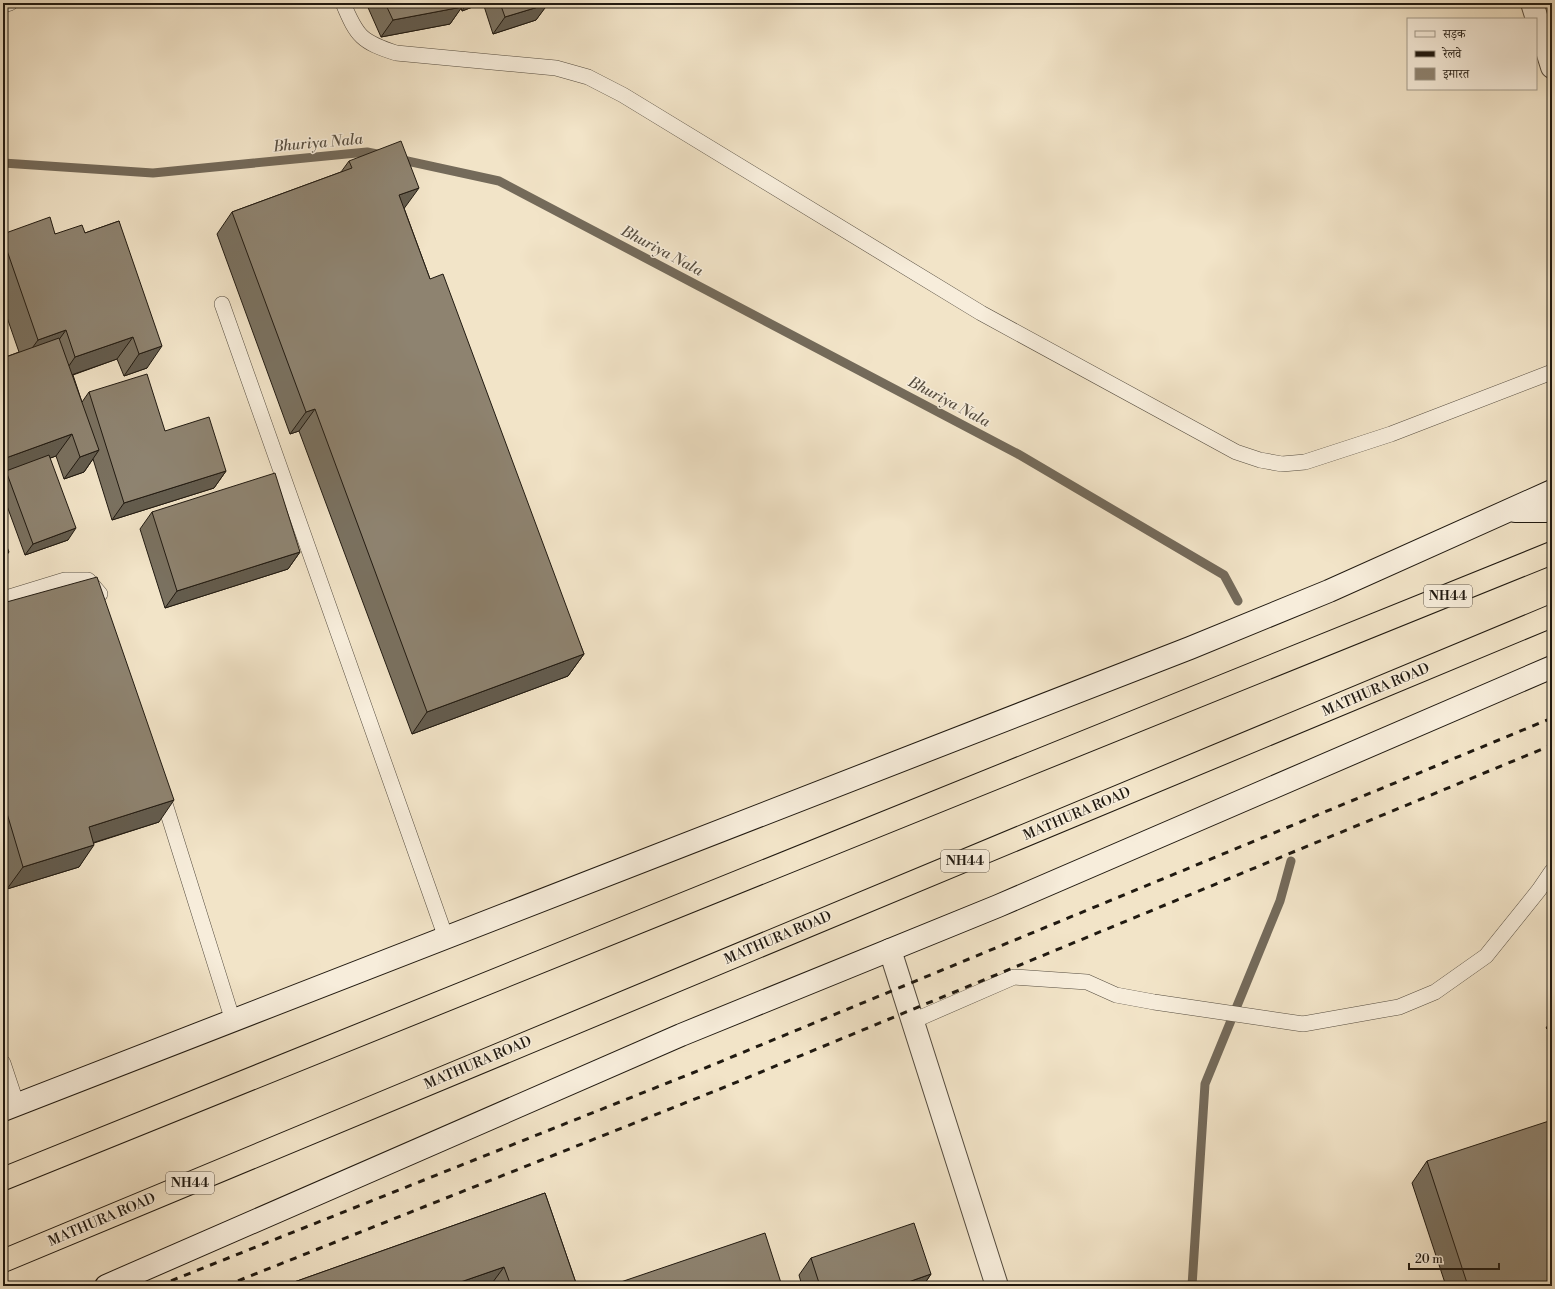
<svg xmlns="http://www.w3.org/2000/svg" width="1555" height="1289" font-family="'Libre Bodoni','Noto Serif Devanagari',serif">
  <style>
    .lines { fill: none; stroke-linecap: round; stroke-linejoin: round }
    .stream { stroke: #746a5a; stroke-width: 9 }
    .service-casing { stroke: #554c3f; stroke-width: 16 }
    .minor-casing { stroke: #554c3f; stroke-width: 24 }
    .tertiary-casing { stroke: #554c3f; stroke-width: 24 }
    .secondary-casing { stroke: #211a11; stroke-width: 24 }
    .trunk-casing { stroke: #211a11; stroke-width: 24 }
    .service { stroke: #f7eddb; stroke-width: 15 }
    .minor { stroke: #f7eddb; stroke-width: 22 }
    .tertiary { stroke: #f7eddb; stroke-width: 22 }
    .secondary { stroke: #f7eddb; stroke-width: 22 }
    .trunk { stroke: #f2e4c8; stroke-width: 22 }
    .rail { stroke: #211a11; stroke-width: 3; stroke-dasharray: 7 7; stroke-linecap: butt }
    .wall { fill: #7a7160; stroke: #211a11 }
    .shaded-wall { fill: #635c4e; stroke: #211a11 }
    .building { fill: #8e8370; stroke: #211a11 }
    .labels { text-anchor: middle; dominant-baseline: central; stroke-width: 3; stroke-linejoin: round; paint-order: stroke }
    .shield { fill: #f7eddb; stroke: #61594e; stroke-width: 1 }
    .shield-label { font-size: 13px; font-weight: bold; fill: #211a11 }
    .street-label { font-size: 14px; fill: #211a11; stroke: #f7eddb }
    .water-label { font-size: 15px; font-style: italic; fill: #584f41; stroke: #f7eddb }
  </style>
  <rect width="100%" height="100%" fill="#f2e4c8"/>
  <filter id="stains"><feTurbulence type="fractalNoise" baseFrequency=".005" numOctaves="4"/><feColorMatrix values="0 0 0 0 .2 0 0 0 0 .09 0 0 0 0 .02 0 0 0 .5 -.17"/></filter>
  <radialGradient id="worn" r=".72"><stop offset=".6" stop-color="#630" stop-opacity="0"/><stop offset="1" stop-color="#630" stop-opacity=".3"/></radialGradient>
  <g class="lines">
    <path class="stream" d="M398,159L499,181L1018,454L1224,575L1238,601
      M3,163L153,173L367,152L382,155
      M1192,1286L1205,1084L1280,901L1291,861"/>
    <defs>
      <path id="service" d="M343,3C357,37 362,42 396,53L556,68L588,77L623,95L981,313L1236,452L1260,460L1282,464L1305,462L1391,434L1552,372
        M3,5L10,3
        M222,304L446,938
        M3,599L65,580H88L100,594
        M161,791L233,1021
        M913,1021L1014,977L1087,982L1116,995L1154,1002L1303,1024L1399,1007L1435,992L1486,956L1539,890L1552,871
        M3,1063L17,1105"/>
      <path id="minor" d="M890,950L997,1286"/>
      <path id="tertiary" d="M1532,3L1552,67"/>
      <path id="secondary" d="M1515,511H1552
        M3,1110L1190,648L1329,591L1552,491
        M106,1286L681,1035L998,906L1552,667"/>
      <path id="trunk" d="M3,1179L1552,553
        M3,1261L1552,616"/>
    </defs>
    <use href="#service" class="service-casing"/>
    <use href="#minor" class="minor-casing"/>
    <use href="#tertiary" class="tertiary-casing"/>
    <use href="#secondary" class="secondary-casing"/>
    <use href="#trunk" class="trunk-casing"/>
    <use href="#service" class="service"/>
    <use href="#minor" class="minor"/>
    <use href="#tertiary" class="tertiary"/>
    <use href="#secondary" class="secondary"/>
    <use href="#trunk" class="trunk"/>
    <path class="rail" d="M158,1286L710,1066L1552,718
      M225,1286L720,1089L1552,745"/>
  </g>
  <path class="wall" d="M366,3H548L536,20L493,34L483,3L462,11L461,8L450,24L381,37Z
    M349,161L404,208L430,279L584,654L568,676L412,734L299,431L290,434L217,234L232,212L341,172Z
    M119,221L147,368L124,376L117,359L73,375L82,402L89,392L165,431L226,471L214,488L112,520L93,459L84,472L64,479L56,456L50,458L68,540L25,555L3,495V358L19,352L3,306V234H55L85,233Z
    M152,512L300,552L288,569L165,608L140,529Z
    M3,603L159,822L94,843L79,867L7,889L3,875Z
    M1552,1019V1034L1546,1028Z
    M1427,1161L1552,1286H1446L1412,1183Z
    M545,1193L577,1286H283Z
    M811,1258L931,1274L923,1286H802L799,1275Z"/>
  <path class="shaded-wall" d="M467,3H483L462,11Z
    M548,4L536,20L493,34L505,17Z
    M462,7L450,24L381,37L393,20Z
    M419,188L403,210L399,195Z
    M66,330L50,352L22,362L38,340Z
    M133,337L117,359L60,379L75,357Z
    M162,346L147,368L124,376L139,354Z
    M315,409L299,431L290,434L306,412Z
    M72,434L56,456L7,474L6,471L3,475V459Z
    M99,450L84,472L64,479L80,457Z
    M226,471L214,488L112,520L124,503Z
    M76,528L68,540L25,555L33,544Z
    M9,552L3,560V554Z
    M300,552L288,569L165,608L177,591Z
    M584,654L568,676L412,734L427,712Z
    M174,800L159,822L73,849L89,827Z
    M94,845L79,867L7,889L23,867Z
    M504,1267L490,1286H449Z
    M931,1274L923,1286H897Z"/>
  <path class="building" d="M385,3H461L462,7L393,20Z
    M500,3H548V4L505,17Z
    M401,141L419,188L399,195L430,279L443,274L584,654L427,712L315,409L306,412L232,212L352,168L349,161Z
    M50,217L55,234L82,225L85,233L119,221L162,346L139,354L133,337L75,357L66,330L38,340L3,239V234Z
    M59,338L99,450L80,457L72,434L3,459V358Z
    M147,374L165,431L209,417L226,471L124,503L89,392Z
    M49,455L76,528L33,544L6,471Z
    M275,473L300,552L177,591L152,512Z
    M3,537L9,552L3,554Z
    M97,577L174,800L89,827L94,845L23,867L3,800V603Z
    M1552,1120V1286H1468L1427,1161Z
    M545,1193L577,1286H511L504,1267L449,1286H283Z
    M914,1223L931,1274L897,1286H820L811,1258Z
    M765,1233L782,1286H609Z"/>
  <g class="labels">
    <g class="shield">
      <rect x="1424" y="585" width="48" height="22" rx="3"/>
      <rect x="941" y="850" width="48" height="22" rx="3"/>
      <rect x="166" y="1172" width="48" height="22" rx="3"/>
    </g>
    <g class="shield-label">
      <text x="1448" y="596">NH44</text>
      <text x="965" y="861">NH44</text>
      <text x="190" y="1183">NH44</text>
    </g>
    <g class="street-label">
      <text transform="translate(1376 690) rotate(-23)">MATHURA ROAD</text>
      <text transform="translate(1077 814) rotate(-23)">MATHURA ROAD</text>
      <text transform="translate(778 938) rotate(-23)">MATHURA ROAD</text>
      <text transform="translate(478 1063) rotate(-23)">MATHURA ROAD</text>
      <text transform="translate(102 1220) rotate(-23)">MATHURA ROAD</text>
    </g>
    <g class="water-label">
      <text transform="translate(318 143) rotate(-5)">Bhuriya Nala</text>
      <text transform="translate(662 251) rotate(28)">Bhuriya Nala</text>
      <text transform="translate(949 402) rotate(28)">Bhuriya Nala</text>
    </g>
  </g>
  <rect width="1555" height="1289" fill="none" stroke="#f2e4c8" stroke-width="16"/>
  <rect x="4" y="4" width="1547" height="1281" fill="none" stroke="#211a11" stroke-width="2"/>
  <rect x="8" y="8" width="1539" height="1273" fill="none" stroke="#211a11"/>
  <rect x="1407" y="18" width="130" height="72" fill="#f7eddb" stroke="#a1998a"/>
  <rect x="1415" y="31" width="20" height="6" fill="#f7eddb" stroke="#a1998a"/>
  <text x="1443" y="38" font-size="12" fill="#211a11">सड़क</text>
  <rect x="1415" y="51" width="20" height="6" fill="#211a11" stroke="#a1998a"/>
  <text x="1443" y="58" font-size="12" fill="#211a11">रेलवे</text>
  <rect x="1415" y="68" width="20" height="12" fill="#8e8370" stroke="#a1998a"/>
  <text x="1443" y="78" font-size="12" fill="#211a11">इमारत</text>
  <path d="M1409 1263v6h90v-6" fill="none" stroke="#211a11" stroke-width="2"/>
  <text x="1415" y="1263" font-size="12" fill="#211a11" stroke="#f7eddb" stroke-width="3" paint-order="stroke">20 m</text>
  <rect width="100%" height="100%" filter="url(#stains)"/>
  <rect width="100%" height="100%" fill="url(#worn)"/>
</svg>
